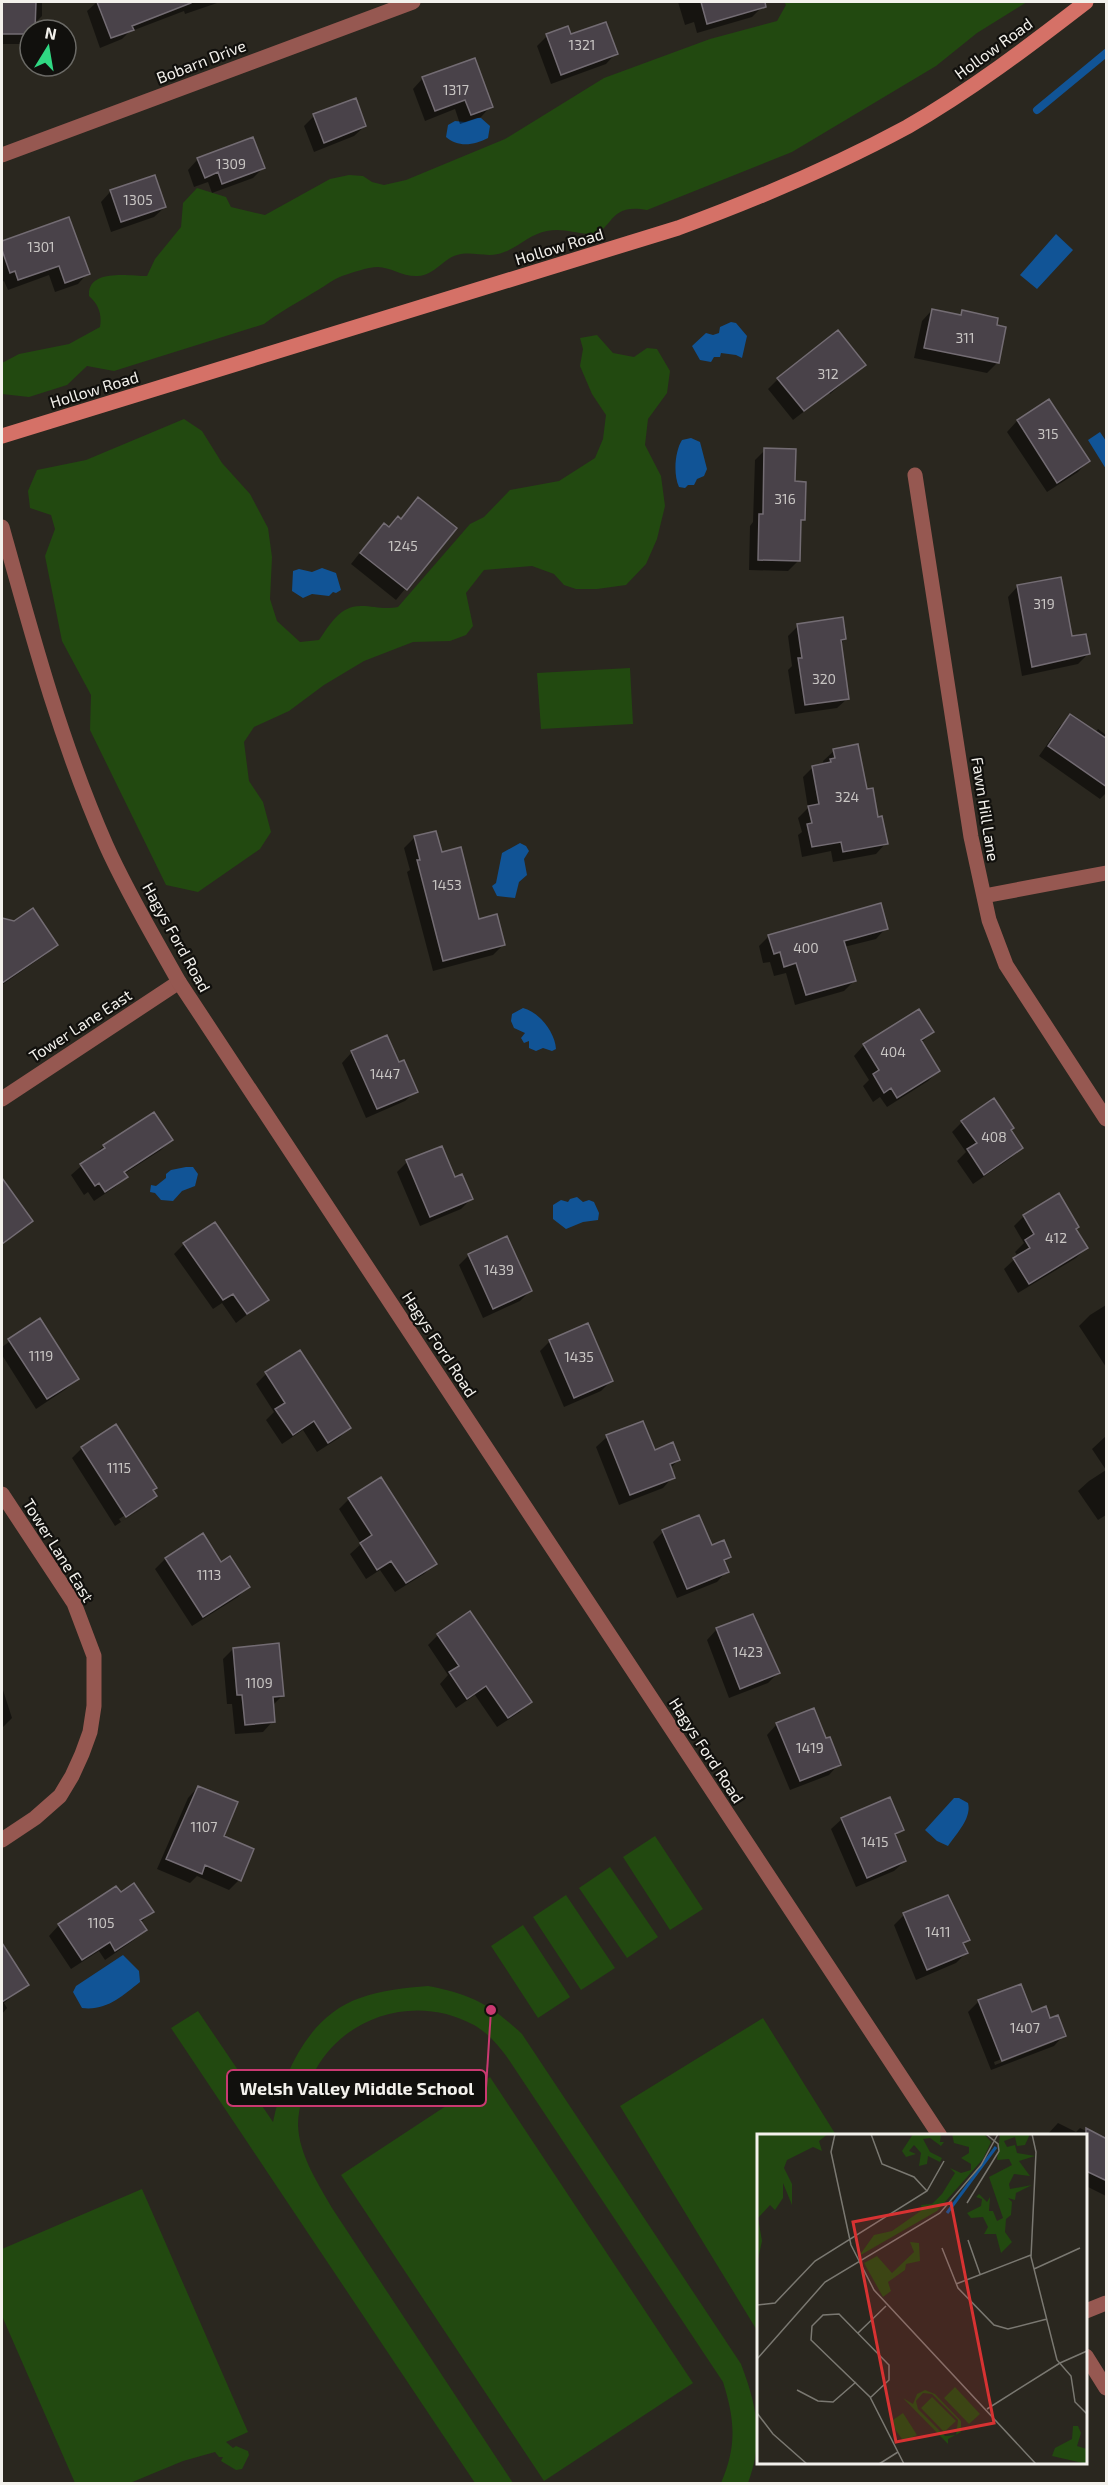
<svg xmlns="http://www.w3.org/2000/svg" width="1108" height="2485" font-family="'Exo 2',sans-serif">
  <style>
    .green { fill: #224910 }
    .water { fill: #115496 }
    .shadow { fill: #0007; fill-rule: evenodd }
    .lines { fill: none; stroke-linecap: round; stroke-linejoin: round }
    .stream { stroke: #115496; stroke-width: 8 }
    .building { fill: #494249; stroke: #736c73; stroke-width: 1.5 }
    .minor { stroke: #965851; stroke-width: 15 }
    .tertiary { stroke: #965851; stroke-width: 15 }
    .secondary { stroke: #d57167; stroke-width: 15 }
    .labels { text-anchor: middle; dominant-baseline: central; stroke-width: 4.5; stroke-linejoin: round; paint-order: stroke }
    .number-label { font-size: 14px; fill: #c8c5c3 }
    .street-label { font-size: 16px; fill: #f3f1ec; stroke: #11100d }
    .inset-river { fill: none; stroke: #115496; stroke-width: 3 }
    .inset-road { fill: none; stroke: #7a7871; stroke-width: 1.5 }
    .view { fill: #d73232; fill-opacity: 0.15; stroke: #d73232; stroke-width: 3 }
    .inset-edge { fill: none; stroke: #f3f1ec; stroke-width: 3 }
    .leader { fill: none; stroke: #c93971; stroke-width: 2 }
    .callout-dot { fill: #c93971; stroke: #11100d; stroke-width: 2 }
    .callout { fill: #11100d; stroke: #c93971; stroke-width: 2 }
    .callout-label { font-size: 18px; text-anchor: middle; font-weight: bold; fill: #f3f1ec }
  </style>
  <rect width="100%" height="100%" fill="#2a271f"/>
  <path class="green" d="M784,2H1027L977,33L936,66L792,152L647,210C605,202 614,235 588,234C574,233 562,228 547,231C529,234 516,250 498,254C484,257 471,251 457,255C444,258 435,275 418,276C403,277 390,267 378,267C367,267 352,273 342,276C334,279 326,285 318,290C300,301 281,311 264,324L114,371L87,366L67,385L29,397L2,394V363L19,354L69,344L100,327C102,314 99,305 89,296C87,268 130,276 147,276L155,259L181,227L183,203L197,188L226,197L231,207L265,215L330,179L349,175L363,176L372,182L384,185L406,180L505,139L604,78L710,39L777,21L786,5Z
    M597,335L613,353L634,357L647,348L657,349L670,371L667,393L648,419L645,445L661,476L665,506L657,539L646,564L626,585L597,589H576L564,585L554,574L532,566L484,570L466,593L473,626L466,635L450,641L413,642L364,661L324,685L289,711L254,727L244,742L249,781L263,802L271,832L260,849L198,892L166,885L90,730L91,695L62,641L45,556L55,529L51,515L30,508L28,491L37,470L86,460L184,419L202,431L222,463L250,494L268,528L272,557L270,599L277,621L300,642L319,640C330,625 339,606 361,606C375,606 383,610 398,607L470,524L484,517L510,490L559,481L595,458L603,439L606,415L592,394L580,366L583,349L580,338Z
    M630,668L633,724L541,729L537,673Z
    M655,1836L703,1909L670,1930L623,1857Z
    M610,1867L658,1937L627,1958L579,1888Z
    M566,1895L615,1968L581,1990L533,1917Z
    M523,1925L570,1997L538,2018L491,1946Z
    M428,1986C471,1994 491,2005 522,2034L741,2364C757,2406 764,2440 748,2483H721C737,2446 735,2420 723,2382L509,2060C500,2047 488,2033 474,2025C418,1994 347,2014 316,2069C306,2084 298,2106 298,2125C299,2155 318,2183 332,2208L513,2483H475L171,2028L198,2011L273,2122C283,2073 309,2015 360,1998C382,1990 405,1988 428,1986Z
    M763,2018L836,2135L758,2136V2332L620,2106Z
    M490,2077L693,2383L544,2481L341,2175Z
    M142,2189L248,2432L226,2442L233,2448L236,2446L248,2451L249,2455L242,2469L236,2470L221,2461L223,2457H219L215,2452L183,2461L130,2483H75L2,2316V2249Z"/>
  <path class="water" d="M477,118H481L490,126L488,138C475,145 458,148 446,137L448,125L455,121L465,122Z
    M1056,234L1073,250L1037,289L1020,275Z
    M731,322L736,323L747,336L742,358L736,355L721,353L720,357H714L711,362L700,360L692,346L706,333L713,335L719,333L720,327Z
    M1100,432L1106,441V469L1088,440Z
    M691,438L700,442L707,469L704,476L697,479L694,485H688L685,488L679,487C673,474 675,451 682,440Z
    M322,568L336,573L341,590L336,593L333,592L329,596L312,594L303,598L292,591L293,571L299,569L312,572Z
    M520,843L526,846L529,851L524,859L527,875L519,882L515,898L497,896L492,886L496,883L502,853Z
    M523,1008C539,1012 555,1032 556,1049L552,1051L543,1048L536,1051L529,1048V1041L524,1043L521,1038L525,1033L514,1028L511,1021L512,1014Z
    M186,1167H193L198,1174L195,1186L182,1191L173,1201L161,1200L155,1193L150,1192L151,1185L156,1186L166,1178V1174L171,1170Z
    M577,1197L583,1202L589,1200L594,1202L599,1213L598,1220L583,1222L566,1229L553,1219V1205L561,1200L568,1202L570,1199Z
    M954,1798H959L968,1803C972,1818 956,1834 948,1846L937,1841L925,1830Z
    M123,1955L139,1971L140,1982C122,1996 107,2011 82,2008L73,1992L76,1986Z"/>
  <path class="shadow" d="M2,2H42V16L34,24V30H30V37L24,44H2Z
    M97,2H220L185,14L184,11L129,32L122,39L100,48L87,11Z
    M678,2H761L762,7L752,17L697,33L694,22L685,25Z
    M547,36H570L616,53L606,64L551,84L537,46Z
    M423,78L491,106L481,117L460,124L455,109L425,121L413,89Z
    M314,116L365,126L354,136L314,152L304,126Z
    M198,159L263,168L253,178L212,193L208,182L194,187L188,170Z
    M111,191L165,207L154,217L111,232L101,202Z
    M69,219L88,273L78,284L55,292L49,275L8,290L4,281L2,282V243Z
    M932,310L958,316L962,312L1004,328L997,363L987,373L914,358L922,321Z
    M864,365L830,394L829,392L793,420L768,389L778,379Z
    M1049,401L1088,461L1078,472L1047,492L1007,432L1017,421Z
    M765,450L793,483L804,519L799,523V560L788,571L749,570L750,526L753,522L755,460Z
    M418,499L455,528L396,600L351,564L374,535L400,520Z
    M1018,586L1088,654L1078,664L1022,676L1008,597Z
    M798,626L845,639L840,644L848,698L837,708L795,714L788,670L792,666L788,636Z
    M1071,716L1095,733L1098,729L1106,735V793L1100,799L1039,756L1060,726Z
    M834,751L866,791L886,843L876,854L833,862L831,851L802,857L798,835L802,832L798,818L808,808L803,777L813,767L824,765L823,761Z
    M414,838L441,854L478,921L503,945L493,955L433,971L407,872L410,870L404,848Z
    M2,919L15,923L56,944L45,955L2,985Z
    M886,928L876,939L844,947L854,981L844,991L795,1005L786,973L774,976L770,962L763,963L759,946L769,936Z
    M919,1011L932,1032L921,1043L938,1071L928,1081L887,1107L880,1097L873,1102L863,1086L869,1080L854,1056L864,1045Z
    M352,1052L399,1064L416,1091L405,1101L366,1118L342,1063Z
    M962,1122L1010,1130L1021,1147L1011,1158L973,1184L957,1161L966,1152L952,1132Z
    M171,1140L161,1150L124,1174L126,1177L115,1187L94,1201L88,1192L84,1195L71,1175L104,1146Z
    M407,1162L454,1179L471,1199L461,1209L420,1226L397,1172Z
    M9,1191L31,1221L2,1245V1197Z
    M1024,1216L1075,1229L1086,1248L1076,1258L1018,1293L1004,1269L1018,1256L1015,1252L1024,1243L1014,1226Z
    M184,1244L267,1299L236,1323L222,1303L213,1309L174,1254Z
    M469,1255L530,1291L520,1301L483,1318L459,1265Z
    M1106,1305V1367L1079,1326L1090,1315Z
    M39,1320L77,1379L66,1389L36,1409L2,1355V1347Z
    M550,1341L611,1381L601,1391L564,1407L540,1351Z
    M300,1352L349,1428L339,1438L317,1452L303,1430L282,1444L266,1420L274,1412L256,1384L266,1374Z
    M1106,1436V1515L1098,1520L1078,1491L1089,1481L1106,1470L1092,1449Z
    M607,1437L678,1460L670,1469L673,1477L663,1488L619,1505L596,1447Z
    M82,1448L152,1491L155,1496L145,1506L115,1526L72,1458ZM146,1502V1506L121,1522L119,1519Z
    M349,1499L435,1563L424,1574L395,1592L380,1570L366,1579L350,1554L361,1544L339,1509Z
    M663,1532L711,1547L730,1557L723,1563L727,1571L717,1582L677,1598L653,1542Z
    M165,1559L221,1564L248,1586L238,1597L192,1626L155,1569Z
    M717,1629L778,1673L768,1683L729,1698L707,1640Z
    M438,1635L530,1702L520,1712L497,1727L475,1695L456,1708L440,1684L448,1675L428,1645Z
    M233,1649L282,1696L272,1706L273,1721L263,1732L235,1734L232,1704H227L223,1659Z
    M2,1687L12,1718L2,1728Z
    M777,1724L826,1740L839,1764L829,1775L790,1790L767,1735Z
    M198,1787L239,1880L229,1890L197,1876L190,1883L157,1869L188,1798Z
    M842,1819L902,1830L894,1837L905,1861L894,1871L856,1887L831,1829Z
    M116,1888L120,1894L152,1912L140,1923L145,1930L134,1940L105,1960L99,1951L71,1969L49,1936L59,1925Z
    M904,1915L968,1940L963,1945L966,1953L956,1963L916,1980L894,1925Z
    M5,1951L27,1984L4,2003L7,2008L2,2014V1954Z
    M1020,1986L1031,2014L1050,2020L1064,2035L1054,2046L991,2070L968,2012L978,2002ZM1054,2039V2042L995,2065L994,2062Z
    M1058,2123L1076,2132L1080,2128L1106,2141V2196L1086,2186V2136H1046Z"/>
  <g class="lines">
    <path class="stream" d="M1037,110L1106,53"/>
  </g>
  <path class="building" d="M2,2H36L35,30H30V34H2Z
    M97,2H191V3L132,26L134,30L111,38Z
    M701,2H765L766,7L707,24Z
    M606,22L618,54L561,75L546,34L568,26L571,34Z
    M475,58L493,107L471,115L465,100L435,111L422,77Z
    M356,98L366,126L324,143L313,114Z
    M253,137L265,168L222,184L218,172L205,178L197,158Z
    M155,175L166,207L121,222L110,190Z
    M69,217L90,274L65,283L59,266L18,280L15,271L10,273L2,250V241Z
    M932,309L961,315L962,310L998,318L997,325L1006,327L999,363L924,348Z
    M838,330L866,365L804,411L777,378Z
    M1049,399L1090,461L1057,483L1017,420Z
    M764,448L796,449L795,481L806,482L805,520H801L800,561L758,560L759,514H763Z
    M418,497L457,528L407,590L360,553L384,523L389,527L398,516L401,519Z
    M1061,577L1072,636L1086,634L1090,654L1032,667L1017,585Z
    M843,617L846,639L841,640L849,699L805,705L798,658H802L797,624Z
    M1070,714L1107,739V787L1048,746Z
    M858,744L867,789L873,788L878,817L882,816L888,844L843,852L841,842L812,847L807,824L812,823L808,806L819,804L812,766L831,762L830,759L835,758L833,749Z
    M436,831L442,852L461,847L479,919L497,914L505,945L443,961L417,860H420L414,836Z
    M881,903L888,929L844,941L856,981L806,995L796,963L784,967L780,952L774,954L768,935Z
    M33,908L58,945L2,983V918L14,921Z
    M919,1009L934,1032L921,1040L940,1071L897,1098L891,1088L884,1093L873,1074L879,1070L863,1044Z
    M387,1035L399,1062L404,1060L418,1092L377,1109L351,1051Z
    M994,1098L1014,1128L1011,1130L1023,1148L984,1175L967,1149L977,1143L961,1121Z
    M154,1112L173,1140L124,1172L128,1177L105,1192L99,1183L95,1186L80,1164L105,1148L103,1145Z
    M442,1146L455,1177L462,1174L473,1199L430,1217L406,1160Z
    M2,1178L33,1221L2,1244Z
    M1059,1193L1079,1227L1076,1229L1088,1248L1029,1284L1013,1258L1030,1248L1025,1240L1034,1234L1023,1215Z
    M215,1222L269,1300L247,1314L233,1294L223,1300L183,1243Z
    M507,1236L532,1291L493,1309L468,1254Z
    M40,1318L79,1379L47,1399L8,1339Z
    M588,1323L613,1381L574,1398L549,1340Z
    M300,1350L351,1428L328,1443L314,1421L293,1435L275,1409L285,1403L265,1372Z
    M643,1421L655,1450L673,1442L680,1460L670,1464L675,1478L630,1495L606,1435Z
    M116,1424L157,1488L153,1490L157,1496L126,1517L81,1447Z
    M381,1477L437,1564L406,1583L391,1561L377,1570L360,1543L372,1535L348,1498Z
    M699,1515L712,1545L724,1540L731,1557L724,1560L729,1572L687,1589L662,1530Z
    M203,1533L221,1562L230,1556L250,1587L203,1617L165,1558Z
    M470,1611L532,1702L508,1718L486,1686L467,1699L449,1672L459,1666L437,1634Z
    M753,1614L780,1673L740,1689L716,1628Z
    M279,1643L284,1696L273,1697L275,1722L245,1725L242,1695H237L233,1648Z
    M814,1708L826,1738L830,1737L841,1765L800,1781L776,1723Z
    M198,1786L238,1802L224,1836L254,1849L241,1881L205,1865L202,1874L166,1859Z
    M890,1797L904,1830L895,1834L906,1861L867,1878L841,1818Z
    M134,1883L154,1912L140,1920L147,1930L115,1951L110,1942L82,1960L58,1924L116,1886L121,1892Z
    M948,1895L970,1940L963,1943L968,1953L927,1970L903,1913Z
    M2,1943L29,1985L2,2002Z
    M1021,1984L1032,2012L1046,2006L1050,2018L1058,2015L1066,2036L1002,2061L978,2000Z
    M1086,2128L1107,2139V2181L1086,2171Z"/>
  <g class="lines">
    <path class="minor" d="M2,155L413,2
      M915,475L971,837L989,920L1006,965L1106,1119
      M984,896L1106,873
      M2,1099L179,982
      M2,1494L74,1603L94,1656V1706L90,1732L82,1754L72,1776L60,1796L35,1818L2,1840"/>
    <path class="tertiary" d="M2,527C32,635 61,743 106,845C127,892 154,937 179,982L940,2136
      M1086,2311L1106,2303
      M1086,2356L1106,2388"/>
    <path class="secondary" d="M2,436L678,228C757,199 833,167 907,127C970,91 1029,46 1086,2"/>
  </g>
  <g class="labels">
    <g class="number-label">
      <text x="582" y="44">1321</text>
      <text x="456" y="89">1317</text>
      <text x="231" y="163">1309</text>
      <text x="138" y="199">1305</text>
      <text x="41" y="246">1301</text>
      <text x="965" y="337">311</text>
      <text x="828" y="373">312</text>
      <text x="1048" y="433">315</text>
      <text x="785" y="498">316</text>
      <text x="403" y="545">1245</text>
      <text x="1044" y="603">319</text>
      <text x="824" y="678">320</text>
      <text x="847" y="796">324</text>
      <text x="447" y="884">1453</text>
      <text x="806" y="947">400</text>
      <text x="893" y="1051">404</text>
      <text x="385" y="1073">1447</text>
      <text x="994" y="1136">408</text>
      <text x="1056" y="1237">412</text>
      <text x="499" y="1269">1439</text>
      <text x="41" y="1355">1119</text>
      <text x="579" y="1356">1435</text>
      <text x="119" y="1467">1115</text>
      <text x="209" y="1574">1113</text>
      <text x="748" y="1651">1423</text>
      <text x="259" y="1682">1109</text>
      <text x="810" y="1747">1419</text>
      <text x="204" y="1826">1107</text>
      <text x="875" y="1841">1415</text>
      <text x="101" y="1922">1105</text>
      <text x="938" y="1931">1411</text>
      <text x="1025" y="2027">1407</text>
    </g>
    <g class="street-label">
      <text transform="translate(993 48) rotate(-36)">Hollow Road</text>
      <text transform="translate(201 61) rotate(-21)">Bobarn Drive</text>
      <text transform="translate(559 246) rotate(-17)">Hollow Road</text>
      <text transform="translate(94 389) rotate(-17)">Hollow Road</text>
      <text transform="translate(986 809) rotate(81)">Fawn Hill Lane</text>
      <text transform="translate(177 937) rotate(61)">Hagys Ford Road</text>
      <text transform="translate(80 1025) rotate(-33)">Tower Lane East</text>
      <text transform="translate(440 1344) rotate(57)">Hagys Ford Road</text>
      <text transform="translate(59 1550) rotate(58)">Tower Lane East</text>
      <text transform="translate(707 1750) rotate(57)">Hagys Ford Road</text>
    </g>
  </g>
  <g transform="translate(757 2134)">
    <rect width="330" height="330" fill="#2a271f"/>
    <path d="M0,0H71L62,7L65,17L56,13L30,26L27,34L35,50V71L26,49V64L18,76L13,71L1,84L5,107L0,130ZM156,0H184L183,8H187L184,12L173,4L166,5L173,18L185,24L183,28L171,22L170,30L162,32L164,19L157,11L152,17L159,20L149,23L145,17ZM195,0H227L234,8L226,25L180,77L102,122L117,101L135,97L165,76L164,71L175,70L185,60L198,39L193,34L204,39L214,36V30L204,24L212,19V13L197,9ZM243,0H273L268,11L260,12L258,3L247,7L250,13L258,11L260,19L278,22L262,27L273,42L257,40L252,50L253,55L275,51L259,59L258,66L251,64L255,68L254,81L249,85L248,98L255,108L244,119L239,100H227L231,93L226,83L214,84L210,79L224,72L225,65L219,63L222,60L230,68L233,63L232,77H236L240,87L246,84L232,43L255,31L252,25L240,26ZM153,108L162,109L163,127L149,130L148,136L131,148L134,157L126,163L107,129L120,122L135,139L157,118ZM198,253L223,280L212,290L187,264ZM168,256L178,260L204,287V298L191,305V310L146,264L156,270L160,260ZM166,259L175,260L201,286L199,301L188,302L161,275L159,267ZM175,263L199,287L187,298L164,274ZM146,279L160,301L147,308L133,288ZM316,292H321L324,299L320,312L330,315V330L295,322L298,314L315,305Z" fill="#224910" fill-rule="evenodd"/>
    <path class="inset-river" d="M190,79L239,13"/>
    <path class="inset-road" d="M78,0L74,18L94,111L117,156L279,330M114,0L125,30L157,43L170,57M275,0L279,18L274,123L300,226L314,242L318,268L330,280M210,69L242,17L241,10L229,0M211,106L223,140M185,114L201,154L237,191L251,195L290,185M277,135L323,114M199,150L274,121M0,171L18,169L58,127L170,57L187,27M101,199L129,172M0,225L68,148L183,79L224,31L241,0M40,256L61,267L76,268L99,248M113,264L132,246V231L82,180L66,181L55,192L54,206L113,263L147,330M230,275L303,229L330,217M0,279L16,300L50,330M122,330L141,318"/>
    <path class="view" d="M194,69L237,289L139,308L96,88Z"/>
    <rect width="330" height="330" class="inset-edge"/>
  </g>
  <path class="leader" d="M491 2010L486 2088"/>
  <circle class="callout-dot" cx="491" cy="2010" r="6"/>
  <rect class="callout" x="227" y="2070" width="259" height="36" rx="6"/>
  <g class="callout-label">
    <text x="357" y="2095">Welsh Valley Middle School</text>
  </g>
  <rect width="1108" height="2485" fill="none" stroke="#f3f1ec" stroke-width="6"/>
  <g transform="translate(48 48) rotate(11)"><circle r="28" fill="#11100d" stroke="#6b6a66" stroke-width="1.5"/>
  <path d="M0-4.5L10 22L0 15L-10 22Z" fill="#30d883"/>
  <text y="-9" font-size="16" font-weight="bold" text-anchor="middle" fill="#f3f1ec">N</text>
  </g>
</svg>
